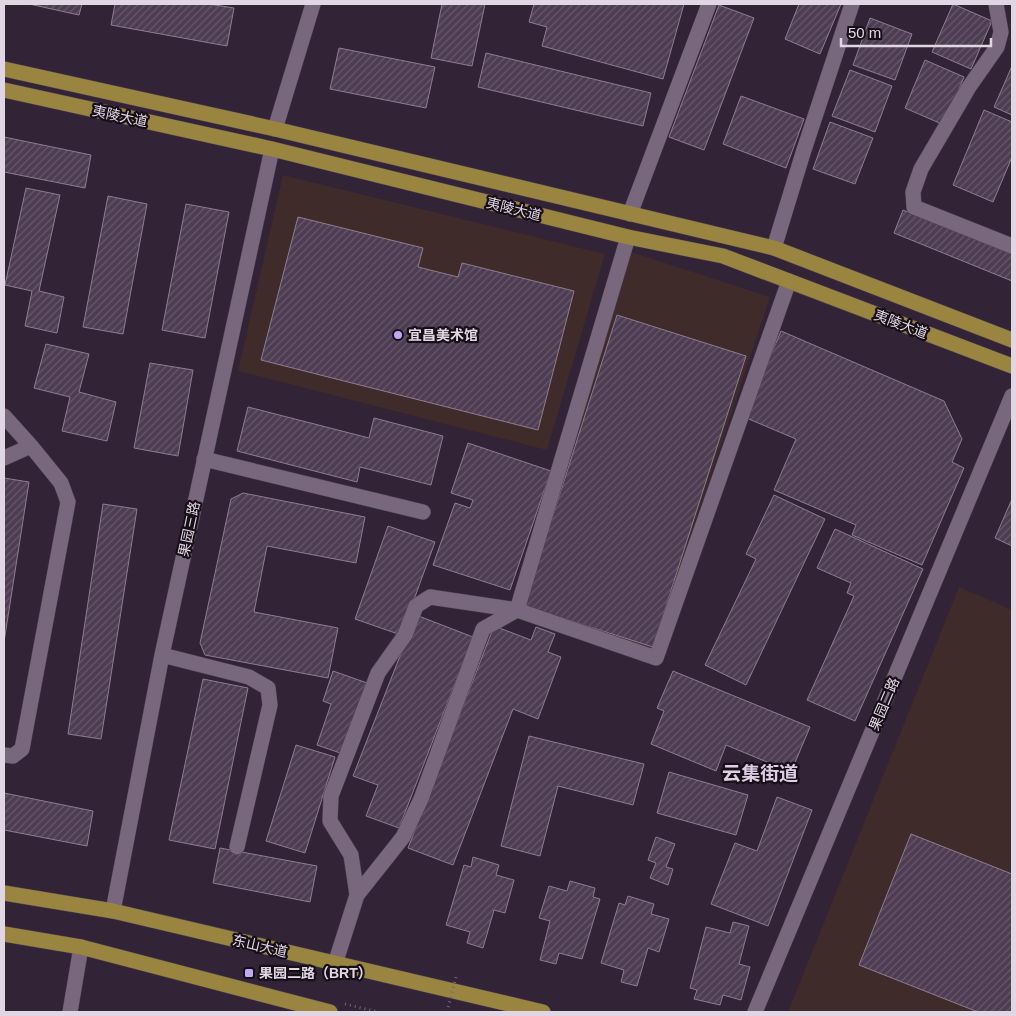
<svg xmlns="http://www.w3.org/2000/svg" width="1016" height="1016" font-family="Helvetica,'Noto Sans SC',sans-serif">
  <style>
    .commercial { fill: #3f2b2a }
    .building { fill: url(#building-hatch); stroke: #8f7c93 }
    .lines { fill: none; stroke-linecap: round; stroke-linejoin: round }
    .minor-casing { stroke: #4e4151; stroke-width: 16 }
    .major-casing { stroke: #4e4151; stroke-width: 16 }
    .path { stroke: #746778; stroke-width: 3; stroke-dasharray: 1 4; stroke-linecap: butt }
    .minor { stroke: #79677e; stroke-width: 15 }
    .major { stroke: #998440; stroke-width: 15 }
    .path-bridge { stroke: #746778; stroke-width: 3; stroke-dasharray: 1 4; stroke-linecap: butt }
    .poi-dot { fill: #bfa9f4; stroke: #160f18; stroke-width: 2 }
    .labels { text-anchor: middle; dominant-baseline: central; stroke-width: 4.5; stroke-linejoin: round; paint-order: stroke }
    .street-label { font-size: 14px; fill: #e1d7e4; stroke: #160f18 }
    .poi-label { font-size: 14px; font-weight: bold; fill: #e1d7e4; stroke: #160f18; text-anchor: start }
    .district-label { font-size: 19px; font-weight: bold; fill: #e0cce5; stroke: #160f18 }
  </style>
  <defs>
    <pattern id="building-hatch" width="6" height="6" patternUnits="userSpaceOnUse" patternTransform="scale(1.25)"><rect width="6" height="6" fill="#4e3d52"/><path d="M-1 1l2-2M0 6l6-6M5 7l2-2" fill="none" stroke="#67586b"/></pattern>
  </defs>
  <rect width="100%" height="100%" fill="#322336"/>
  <path class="commercial" d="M283,175L605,254L547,450L238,371Z
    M631,252L770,297L653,650L521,607Z
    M959,587L1012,610V1012H788Z"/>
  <path class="building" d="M29,4H82L79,15Z
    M115,4H209L234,8L227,46L111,25Z
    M442,4H485L472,66L431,58Z
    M534,4H684L663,79L542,46L547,27L529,22Z
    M799,4H841L820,54L785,39Z
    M953,4L992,21L971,69L932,52Z
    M719,5L754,18L704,150L669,137Z
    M870,18L912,34L895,80L853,65Z
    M339,48L435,67L426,108L330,89Z
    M486,53L651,93L643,126L478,87Z
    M925,60L964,77L944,125L905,108Z
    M1012,66V115L994,107Z
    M850,70L892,86L875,132L832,116Z
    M741,96L804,119L786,168L723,144Z
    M984,110L1012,122V157L993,202L953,185Z
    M830,122L873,138L855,184L813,169Z
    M4,137L91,155L85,188L4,172Z
    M26,188L60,195L39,291L64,297L57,333L25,326L32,291L5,285Z
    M108,196L147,204L123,334L83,327Z
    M186,204L229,212L205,338L162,330Z
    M903,210L1012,254V281L894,233Z
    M298,217L423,248L418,267L458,277L462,263L574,291L538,430L261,360Z
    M617,315L746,356L653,647L524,606Z
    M781,331L944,401L962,439L952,462L964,468L922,565L852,535L856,525L774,490L796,439L744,417Z
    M46,344L89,354L79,392L116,402L107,441L62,431L70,397L34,388Z
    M150,363L193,370L178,456L134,448Z
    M248,407L369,438L374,418L443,436L431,485L360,467L357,482L237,451Z
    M468,443L551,471L510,590L433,565L455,503L470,508L473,500L451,493Z
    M4,478L29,482L4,642Z
    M243,493L365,517L356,563L267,546L254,612L338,628L328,678L205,655L200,643L231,499Z
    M774,495L825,519L746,685L705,665L756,559L746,554Z
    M1012,499V546L995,538Z
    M103,504L137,509L101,739L68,734Z
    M388,526L435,542L401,635L355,619Z
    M835,529L923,569L855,721L807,700L854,596L847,593L851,583L817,568Z
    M416,615L473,637L399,828L366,816L378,785L353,776Z
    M494,626L531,640L536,627L555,634L548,652L561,657L538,719L513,709L453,865L408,848Z
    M333,671L370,684L346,755L317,745L331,704L323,701Z
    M673,671L810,727L791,772L726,745L716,771L651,744L664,711L657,708Z
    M203,679L248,688L215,849L169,840Z
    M529,736L644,764L633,805L558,786L540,856L501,846Z
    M296,745L335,757L305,853L266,841Z
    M669,772L748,795L736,835L657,813Z
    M4,793L93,811L87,846L4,830Z
    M777,797L812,810L768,926L711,904L735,843L757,851Z
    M911,834L1012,874V1012H978L859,965Z
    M656,837L675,844L666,867L673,869L668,885L650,878L656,863L648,860Z
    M220,848L317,866L310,902L213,883Z
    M473,857L499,865L496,875L514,880L505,913L494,910L483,948L467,943L470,932L446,925L464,865L471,867Z
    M570,881L595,888L593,897L600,899L582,959L559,953L556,964L540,960L550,921L539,918L549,886L567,891Z
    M628,896L654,904L651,914L669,919L659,952L648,948L637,986L621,982L624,970L601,963L619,903L625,905Z
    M733,922L749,926L739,964L750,967L741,1000L723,995L720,1005L694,999L697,990L690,988L706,927L730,933Z"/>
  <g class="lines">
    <defs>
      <path id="minor" d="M996,4L1001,32L997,47L969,87L921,169L913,192L914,207L1012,246
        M275,129L313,4
        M630,214L709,4
        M774,248L803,153L852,4
        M4,416L31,446L61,483L68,502L22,749L13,756L4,755
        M4,458L31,446
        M204,459L423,512
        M162,655L249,677L268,688L270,705L237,847
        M357,895L351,855L330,821L331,796L378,673L405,635L416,606L430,597L517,610L628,237
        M113,911L162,655L272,149
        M335,964L357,895L403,837L421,799L483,629L517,610L656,658L789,281
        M70,1012L81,947
        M755,1012L1012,396"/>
      <path id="major" d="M4,69L275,129L774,248L1012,340
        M4,90L272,149L628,237L723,256L1012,366
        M4,893L113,911L543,1012
        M4,934L81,947L330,1012"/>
    </defs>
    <use href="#minor" class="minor-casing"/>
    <use href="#major" class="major-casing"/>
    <path class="path" d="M345,1004L378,1012"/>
    <use href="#minor" class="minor"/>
    <use href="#major" class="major"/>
    <path class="path-bridge" d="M447,1012L456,977"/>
  </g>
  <g class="poi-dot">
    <circle cx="398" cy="335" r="5"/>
    <rect x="244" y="968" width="10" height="10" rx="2.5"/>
  </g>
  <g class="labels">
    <g class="street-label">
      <text transform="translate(120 116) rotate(12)">夷陵大道</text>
      <text transform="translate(514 209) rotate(14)">夷陵大道</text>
      <text transform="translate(901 324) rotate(21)">夷陵大道</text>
      <text transform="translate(189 529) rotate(-78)">果园三路</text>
      <text transform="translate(884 704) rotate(-67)">果园二路</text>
      <text transform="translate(260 946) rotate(13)">东山大道</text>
    </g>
    <g class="poi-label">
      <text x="408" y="335">宜昌美术馆</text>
      <text x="259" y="973">果园二路（BRT）</text>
    </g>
    <g class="district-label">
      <text x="760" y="773">云集街道</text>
    </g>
  </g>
  <rect width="1016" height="1016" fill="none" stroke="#e1d7e4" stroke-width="10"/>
  <path d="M841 38v8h150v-8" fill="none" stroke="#e1d7e4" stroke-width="2.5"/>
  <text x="848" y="38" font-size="15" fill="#e1d7e4" stroke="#160f18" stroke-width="4" paint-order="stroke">50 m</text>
</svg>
